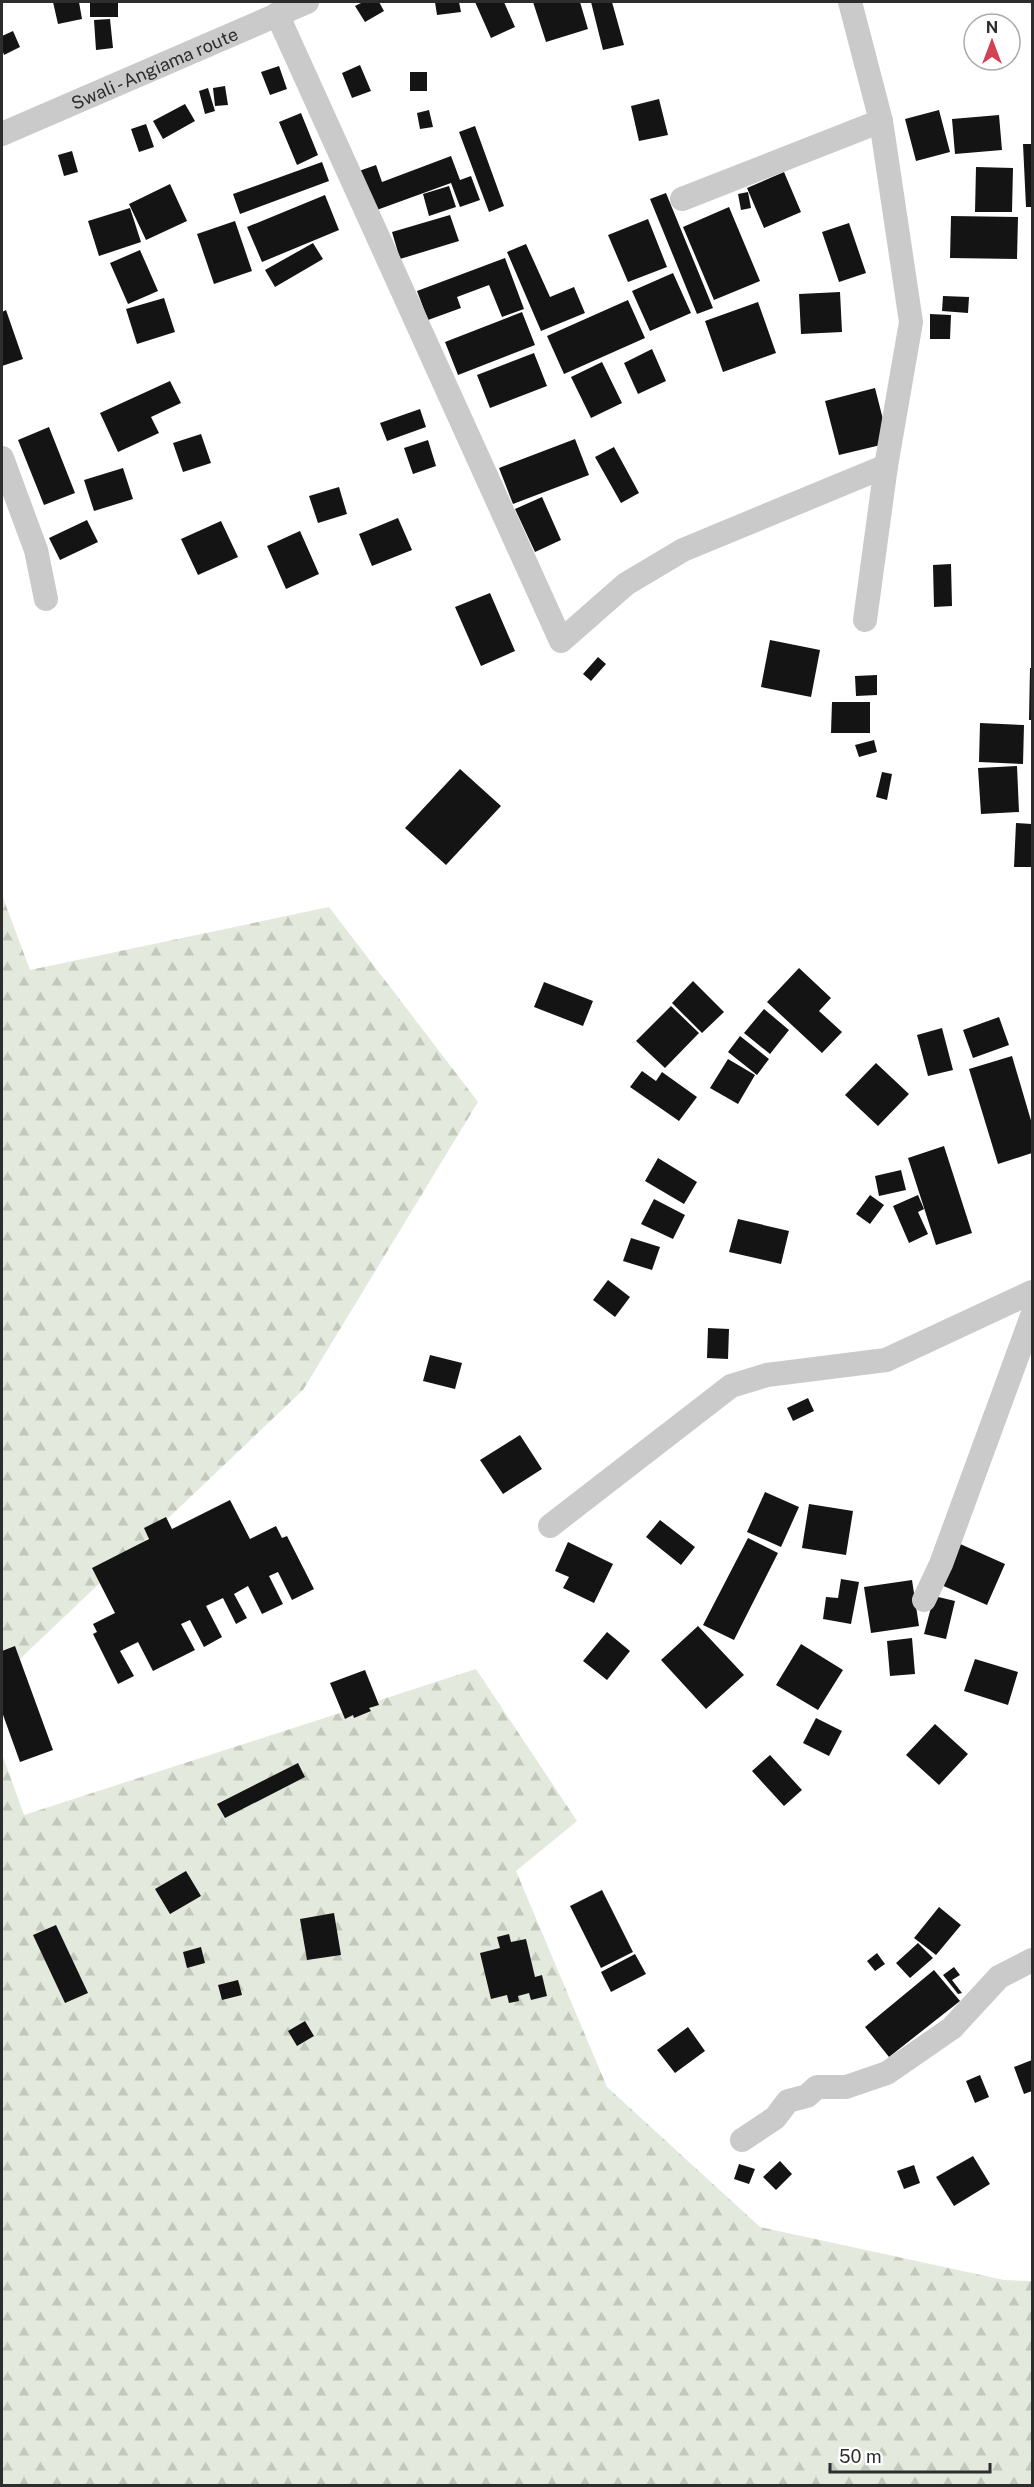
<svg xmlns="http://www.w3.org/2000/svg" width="1034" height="2487" font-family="'Public Sans',sans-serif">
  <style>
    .forest { fill: url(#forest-firs) }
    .building { fill: #141414 }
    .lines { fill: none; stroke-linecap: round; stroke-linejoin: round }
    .minor { stroke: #cacaca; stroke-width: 24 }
    .labels { text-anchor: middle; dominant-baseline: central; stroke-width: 6; stroke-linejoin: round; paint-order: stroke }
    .street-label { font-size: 18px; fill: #2d2d2d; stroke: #fff }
  </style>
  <defs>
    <pattern id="forest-firs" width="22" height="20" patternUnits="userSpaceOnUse" patternTransform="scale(1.5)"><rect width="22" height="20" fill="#e3e9dc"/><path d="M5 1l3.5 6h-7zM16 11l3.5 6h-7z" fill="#c3c8bd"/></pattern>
  </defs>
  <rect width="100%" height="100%" fill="#fff"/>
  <path class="forest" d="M2,895L30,970L329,907L478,1102L303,1390L2,1676Z
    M476,1669L577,1821L516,1871L607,2087L760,2227L1004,2280L1032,2281V2485H2V1754L24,1815Z"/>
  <path class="building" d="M53,2H79L82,19L58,24Z
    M90,2H118V17H90Z
    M363,2H379L384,11L365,22L355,6Z
    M435,2H459L461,12L437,15Z
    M475,2H504L515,27L491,38Z
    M533,2H580L588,29L546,42Z
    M591,2H612L624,45L603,50Z
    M110,19L113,48L96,50L94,20Z
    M13,31L20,47L4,55L2,49V36Z
    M360,65L371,91L352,98L342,73Z
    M279,66L287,89L270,95L261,72Z
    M410,72H427V91H410Z
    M225,86L228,105L215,106L213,88Z
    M208,88L215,111L205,114L199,91Z
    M659,99L668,135L639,141L631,106Z
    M185,104L195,121L163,139L153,121Z
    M429,110L433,127L420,129L417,113Z
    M939,110L950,152L916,161L905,119Z
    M301,113L318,155L297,165L279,122Z
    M999,115L1002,150L955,154L952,119Z
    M146,124L154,147L139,152L131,129Z
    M475,126L504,206L489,212L459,132Z
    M1023,144H1032V207H1026Z
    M72,151L78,172L64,176L58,155Z
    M451,156L460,180L471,176L480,200L460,207L451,183L374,211L359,171L376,165L382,182Z
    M322,162L329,181L240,214L233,194Z
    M976,167L1013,168L1012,212H975Z
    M784,172L801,212L764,228L747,188Z
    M170,184L187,221L146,240L129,204Z
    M449,186L456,207L429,216L423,194Z
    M748,192L751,208L741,210L738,194Z
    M666,193L713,308L697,314L650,199Z
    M325,195L339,230L262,262L247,227Z
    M729,207L760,281L714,300L683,227Z
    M130,208L141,242L99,256L88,221Z
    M450,215L459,241L400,259L392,232Z
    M951,216L1018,217L1017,259L950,258Z
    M648,219L667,267L628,282L608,235Z
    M235,221L252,271L214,284L197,234Z
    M849,223L866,273L839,282L822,232Z
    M313,243L323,259L275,287L265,270Z
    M526,244L550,297L574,287L585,313L541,331L507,252Z
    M140,250L158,291L128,304L110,263Z
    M505,258L524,309L502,317L489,285L457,297L461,308L428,320L417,291Z
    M673,273L691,313L650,331L632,291Z
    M840,292L842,332L801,334L799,294Z
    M943,296L969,297L968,313L942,311Z
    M164,298L175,332L137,344L126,309Z
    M628,300L645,338L564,374L547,336Z
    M758,302L776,353L723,372L705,321Z
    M6,310L23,359L2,366V312Z
    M522,312L535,345L458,375L445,342Z
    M930,314L951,315L950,339H930Z
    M652,349L666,381L638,394L624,363Z
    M534,353L547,386L490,408L477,375Z
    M602,362L622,403L591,418L571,377Z
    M170,381L181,403L151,417L159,433L118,452L100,413Z
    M875,388L889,443L839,455L825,401Z
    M420,409L426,427L387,441L380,423Z
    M49,427L75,493L44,505L18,440Z
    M201,434L211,463L183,472L173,443Z
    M575,439L589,475L513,504L499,468Z
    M428,440L436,466L413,474L404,448Z
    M614,447L639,493L621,503L595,457Z
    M123,468L133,499L94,511L84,480Z
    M339,487L347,514L318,523L309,496Z
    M542,497L561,540L535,552L515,509Z
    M398,518L412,550L372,566L359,534Z
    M87,520L98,542L60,560L49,538Z
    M221,521L238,557L198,575L181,539Z
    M300,531L319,574L286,589L267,546Z
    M951,564L952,606L934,607L933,565Z
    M490,593L515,651L481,666L455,607Z
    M770,640L820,650L811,697L761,687Z
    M598,657L606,664L591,681L583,674Z
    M1030,668H1032V720H1029Z
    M877,675V695L856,696L855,676Z
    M832,702H870V733H831Z
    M980,723L1024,725L1023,764L979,762Z
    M874,740L877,752L859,757L855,745Z
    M1017,766L1019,812L981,814L978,768Z
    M460,769L501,806L446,865L405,828Z
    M882,772L892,774L887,800L876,797Z
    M1016,823L1032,824V867H1014Z
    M799,968L831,998L819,1011L842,1032L822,1053L767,1002Z
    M693,981L724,1012L702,1033L672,1003Z
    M544,982L593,1001L583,1026L534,1007Z
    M671,1006L699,1033L665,1068L636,1041Z
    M764,1009L789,1030L770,1054L744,1033Z
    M999,1017L1009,1045L973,1058L963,1030Z
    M942,1028L953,1070L928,1076L917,1035Z
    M740,1036L769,1059L757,1075L728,1052Z
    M1012,1056L1032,1124V1153L998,1164L969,1069Z
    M728,1059L755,1075L738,1104L710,1088Z
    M876,1063L909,1094L878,1126L845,1095Z
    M642,1071L656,1081L662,1072L697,1097L679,1121L630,1087Z
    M944,1146L972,1233L936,1245L908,1158Z
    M658,1158L697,1182L684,1204L645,1181Z
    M901,1170L906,1190L879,1196L875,1176Z
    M870,1195L884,1205L870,1224L856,1214Z
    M918,1195L924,1209L918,1212L928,1234L909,1243L893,1206Z
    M654,1199L685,1215L673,1239L641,1224Z
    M738,1219L789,1231L781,1264L729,1252Z
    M631,1238L660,1247L652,1270L623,1261Z
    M608,1280L630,1297L615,1317L593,1300Z
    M708,1328L729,1329L728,1359L707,1358Z
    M430,1355L462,1363L455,1389L423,1381Z
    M808,1398L814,1411L793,1421L787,1408Z
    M520,1435L542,1469L503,1494L480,1460Z
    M765,1492L799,1507L781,1547L747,1532Z
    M230,1500L250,1539L276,1526L282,1538L287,1536L314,1589L292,1600L278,1572L269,1576L283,1604L262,1614L248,1586L234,1594L247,1618L236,1624L223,1598L206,1606L222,1637L204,1647L190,1620L181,1624L195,1650L153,1671L138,1642L120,1651L134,1676L118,1684L93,1634L97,1632L93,1624L115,1613L92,1568L149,1539L144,1528L166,1517L172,1529Z
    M809,1504L853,1511L846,1555L802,1548Z
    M660,1520L695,1547L681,1565L646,1537Z
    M748,1538L778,1553L734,1640L703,1625Z
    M568,1542L613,1564L594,1603L563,1588L569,1577L555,1571Z
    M958,1543L1005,1564L987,1605L939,1584Z
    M841,1579L859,1582L851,1624L823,1619L826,1597L838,1598Z
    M912,1580L919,1626L871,1633L864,1587Z
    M934,1596L955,1601L946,1639L924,1634Z
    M698,1626L744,1675L706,1709L661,1660Z
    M607,1632L630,1651L607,1680L583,1661Z
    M912,1638L915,1674L890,1676L887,1641Z
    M801,1644L843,1670L818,1710L776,1685Z
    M15,1646L53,1750L20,1762L2,1712V1651Z
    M975,1659L1018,1672L1008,1705L964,1691Z
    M365,1670L379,1705L369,1708L371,1711L354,1718L353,1715L345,1719L330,1683Z
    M816,1718L842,1731L829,1756L803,1743Z
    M935,1724L968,1754L939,1785L906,1755Z
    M770,1755L802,1790L784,1806L752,1771Z
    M298,1763L305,1777L225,1818L217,1804Z
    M186,1871L201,1896L170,1914L155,1889Z
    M602,1890L633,1952L601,1968L570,1906Z
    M939,1907L961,1925L936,1955L914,1938Z
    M334,1913L341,1955L307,1960L300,1919Z
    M56,1925L88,1993L65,2003L33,1935Z
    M509,1934L511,1942L526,1939L535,1977L542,1975L547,1996L531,2000L529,1993L518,1996L519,2001L509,2003L507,1995L491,1999L480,1953L500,1948L497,1937Z
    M918,1943L933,1958L910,1978L896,1963Z
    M201,1947L205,1963L187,1968L183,1952Z
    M877,1953L885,1964L875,1971L867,1961Z
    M635,1954L646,1974L611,1992L601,1972Z
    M954,1967L960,1975L952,1980L962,1993L958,1994L943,1975Z
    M934,1970L960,2001L889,2057L865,2027Z
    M238,1980L242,1995L222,2000L218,1985Z
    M305,2021L314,2036L297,2046L288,2031Z
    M688,2027L705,2051L675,2073L657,2050Z
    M1032,2060V2091L1024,2094L1014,2067Z
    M980,2075L989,2097L975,2103L966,2081Z
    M973,2156L990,2184L954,2206L936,2177Z
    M780,2161L792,2174L776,2190L763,2177Z
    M739,2164L755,2169L749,2184L734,2179Z
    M914,2165L920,2183L904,2189L897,2171Z"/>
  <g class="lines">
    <g class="minor">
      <path d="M850,2L881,121L911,322L886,466L865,620"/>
      <path d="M277,14L561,641L626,584L683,550L886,466"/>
      <path id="s1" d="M2,134L307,2"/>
      <path d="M682,199L881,121"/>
      <path d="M2,458L36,550L46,599"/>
      <path d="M550,1526L731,1386L767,1375L886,1360L1032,1292"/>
      <path d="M924,1600L941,1564L1032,1316"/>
      <path d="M742,2140L775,2118L788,2101L807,2096L817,2087H846L887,2073L952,2028L999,1977L1032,1960"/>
    </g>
  </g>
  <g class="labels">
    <g class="street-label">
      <text stroke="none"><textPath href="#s1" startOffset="166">Swali - Angiama route</textPath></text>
    </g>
  </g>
  <rect width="1034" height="2487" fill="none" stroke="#2d2d2d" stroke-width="6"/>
  <g transform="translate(992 42)"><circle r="28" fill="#ffffff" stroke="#ababab" stroke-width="1.5"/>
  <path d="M0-4.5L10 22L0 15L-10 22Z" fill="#d14252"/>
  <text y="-9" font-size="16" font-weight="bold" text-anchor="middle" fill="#2d2d2d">N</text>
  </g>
  <path d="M830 2463v9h160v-9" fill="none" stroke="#2d2d2d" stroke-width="3"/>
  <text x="839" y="2463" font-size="18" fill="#2d2d2d" stroke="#ffffff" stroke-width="4.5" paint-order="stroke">50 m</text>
</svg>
